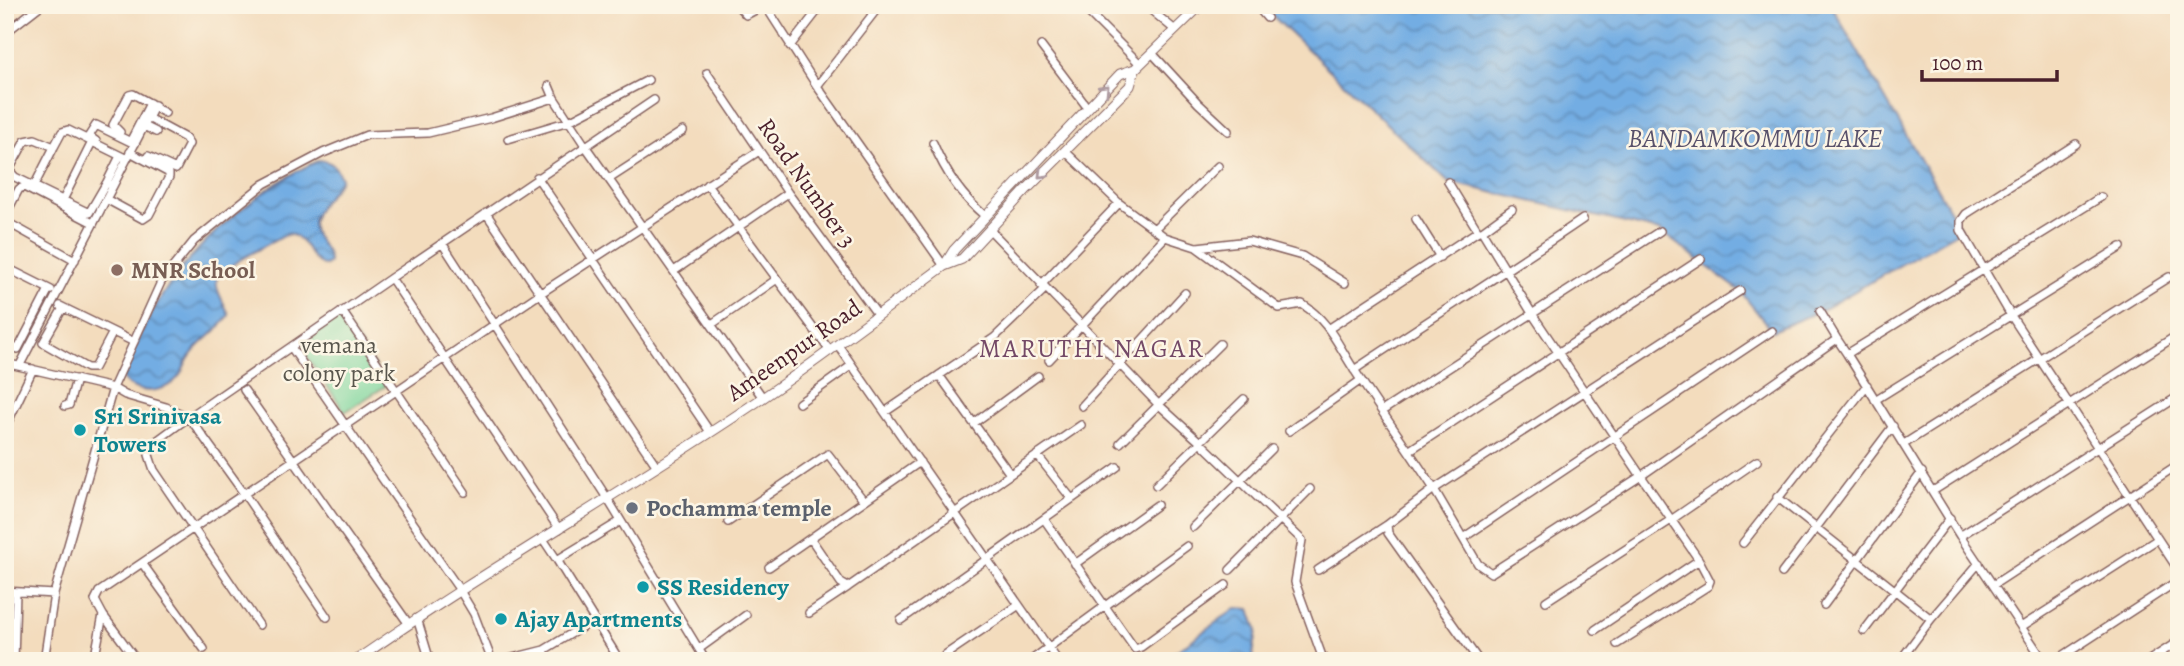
<svg xmlns="http://www.w3.org/2000/svg" width="2184" height="666" font-family="Alegreya,serif">
  <style>
    .park { fill: #7bd59c; stroke: #627a64; stroke-width: 2 }
    .water { fill: url(#water-waves); stroke: #5e6687; stroke-width: 2 }
    .lines { fill: none; stroke-linecap: round; stroke-linejoin: round }
    .minor-casing { stroke: #85615e; stroke-width: 10 }
    .tertiary-casing { stroke: #85615e; stroke-width: 11 }
    .minor { stroke: #fff; stroke-width: 7 }
    .tertiary { stroke: #fff; stroke-width: 9 }
    .oneway { stroke: #ae9aa0 }
    .education-dot { fill: #8d6e63; stroke: #fcf5e5; stroke-width: 2.5 }
    .culture-dot { fill: #0f9aa8; stroke: #fcf5e5; stroke-width: 2.5 }
    .worship-dot { fill: #6b7280; stroke: #fcf5e5; stroke-width: 2.5 }
    .labels { text-anchor: middle; dominant-baseline: central; stroke-width: 5; stroke-linejoin: round; paint-order: stroke }
    .street-label { font-size: 24px; fill: #4a1f2b; stroke: #fcf5e5 }
    .education-label { font-size: 24px; font-weight: bold; fill: #785e54; stroke: #fcf5e5; text-anchor: start }
    .park-label { font-size: 24px; fill: #59564d; stroke: #fcf5e5 }
    .culture-label { font-size: 24px; font-weight: bold; fill: #0d838f; stroke: #fcf5e5; text-anchor: start }
    .worship-label { font-size: 24px; font-weight: bold; fill: #5b616d; stroke: #fcf5e5; text-anchor: start }
    .water-label { font-size: 26px; font-style: italic; fill: #58516b; stroke: #fcf5e5 }
    .neighbourhood-label { font-size: 26px; letter-spacing: 2px; fill: #744967; stroke: #fcf5e5 }
  </style>
  <defs>
    <pattern id="water-waves" width="16" height="10" patternUnits="userSpaceOnUse" patternTransform="scale(1.75)"><rect width="16" height="10" fill="#73ade3"/><path d="M0 5q4-4 8 0t8 0" fill="none" stroke="#608cb8"/></pattern>
  </defs>
  <rect width="100%" height="100%" fill="#fcf5e5"/>
  <filter id="ink" filterUnits="userSpaceOnUse"><feTurbulence type="fractalNoise" baseFrequency=".0143" numOctaves="2"/><feDisplacementMap in="SourceGraphic" scale="14" xChannelSelector="R" yChannelSelector="G"/><feConvolveMatrix kernelMatrix="1 2 1 2 8 2 1 2 1" color-interpolation-filters="sRGB"/></filter>
  <filter id="wash" filterUnits="userSpaceOnUse"><feTurbulence type="fractalNoise" baseFrequency=".00686" numOctaves="4" result="noise"/><feDisplacementMap in="SourceGraphic" scale="28" xChannelSelector="R" yChannelSelector="G"/><feGaussianBlur stdDeviation="1.57" result="paint"/><feColorMatrix in="noise" values="0 0 0 0 0 0 0 0 0 0 0 0 0 0 0 0 0 1.4 0 .05"/><feComposite in="paint" operator="in"/></filter>
  <g filter="url(#wash)">
    <rect width="100%" height="100%" fill="#f3dcbd"/>
    <path class="park" d="M340,314L387,385L345,412L300,347Z"/>
    <path class="water" d="M1261,5H1831L1961,230L1820,311L1772,331L1740,291L1660,231L1448,182Z
      M320,160C333,162 336,167 341,178C334,194 306,212 314,232C318,242 329,250 329,262L325,266C307,260 308,237 288,234C275,240 221,268 217,278C214,289 225,304 229,315C219,331 202,340 191,355C186,361 184,369 180,375C167,393 137,397 123,379L124,368C137,342 149,315 165,291C199,239 263,185 320,160Z
      M1236,608L1250,609L1257,630L1252,661H1163Z"/>
  </g>
  <g filter="url(#ink)">
    <g class="lines">
      <defs>
        <path id="minor" d="M737,5L746,15L765,5
          M765,5L817,86L944,266
          M1081,5L1140,64
          M1145,5L1175,30
          M1256,5L1267,18
          M5,33L41,5
          M790,46L822,5
          M1041,46L1087,107
          M1152,53L1198,103L1228,131
          M707,73L788,193L877,314
          M549,86L554,98L586,147L763,398
          M817,86L880,5
          M154,107L165,113
          M148,118L185,138L189,144L176,169L148,156
          M140,124L156,132
          M120,132L113,125L129,95L133,94L155,106
          M132,138L150,103
          M508,139L569,121L648,80
          M96,141L89,136L96,125L135,144
          M933,143C945,172 961,196 985,216
          M2076,144L1966,214L1961,221V230L2010,314L2179,571
          M1065,151L1119,203L1165,237L1196,247L1279,308L1302,304C1330,322 1337,344 1355,371C1381,411 1408,449 1434,489L1387,525L1388,533L1479,661
          M537,177L710,432
          M609,179L683,131
          M107,182L120,156
          M1448,182L1478,231
          M707,184L830,351
          M34,186L54,147
          M113,186L107,182L89,213L15,177L9,170L25,141L35,139L54,147L62,132L68,130L127,159
          M106,199L143,219L149,215L169,177V173L130,152
          M63,200L92,142
          M486,213L656,465
          M5,216L19,189L24,187L93,223
          M1416,219L1440,257
          M5,221L75,260
          M1154,229L1218,166
          M990,230L1158,404L1201,443L1302,540L1295,582L1323,659
          M1482,231L1512,209
          M5,239L11,226
          M442,243L607,498L706,661
          M1197,247L1249,241L1302,256L1345,283
          M5,267L51,290
          M674,271L788,193
          M391,278L559,529
          M1041,285L1119,203
          M60,306L134,342
          M63,308L43,343L87,368H94L113,332
          M342,311L465,492
          M1820,311L1837,339
          M712,324L777,279
          M1330,328L1478,231H1482L1533,315L1641,476L1837,339L1847,354L2101,197
          M5,345L18,349L49,289
          M838,345L1058,661
          M291,347L459,589L474,614L492,661
          M1847,354L1960,536L2044,661
          M1049,360L1165,237
          M5,363L113,388L125,395L166,407L189,417L243,492L327,617
          M20,365L155,105
          M1354,370C1430,319 1507,271 1583,219
          M939,375L1010,474
          M244,390L408,623
          M1875,400L2121,247
          M799,403L852,365
          M65,406L69,405L76,379
          M1082,406L1185,293
          M1382,411L1660,231
          M885,412L994,338L1045,289
          M974,423L1038,376
          M5,428L33,369
          M1289,431L1361,380
          M1120,443L1220,344
          M1904,444L2169,277
          M1410,450L1701,259
          M1037,455L1071,498
          M1156,485L1244,399
          M1933,491L2179,334
          M1777,497L1931,619
          M1044,519L1135,649L1141,647L1226,585
          M619,522L557,560L620,661
          M728,522L828,454L864,501
          M1193,527L1272,449
          M1960,536L2179,396
          M1463,538L1772,331
          M543,539L557,560
          M811,539L841,583L848,587L1081,425
          M1743,543L1867,385
          M142,563L204,649
          M1075,564L1157,505
          M769,567L920,462
          M1230,570L1310,489
          M1318,570L1387,525
          M1782,573L1893,426
          M1993,585L2179,464
          M5,591L54,594
          M1546,601L1671,520L1757,461
          M1824,605L1922,472
          M809,613L848,587
          M417,618L430,661
          M901,620L1117,467
          M259,625L154,470L149,455L151,445L189,417L391,278L654,100
          M2021,627L2158,539
          M1595,630L1699,560
          M1864,631L1950,518
          M1617,644L1708,586L1710,581L1699,560L1641,476L1491,573L1478,564L1434,489L1740,291
          M699,649L746,615
          M544,650L594,620
          M945,655L1019,605
          M1902,658L1931,619L1979,563
          M14,661L16,592
          M44,661L54,594L113,388L161,282L194,241L264,184L323,153L367,135L428,133L491,118L554,98
          M94,661L103,615
          M137,661L103,615L95,600L99,592L541,293L759,151
          M501,661L544,650L547,661
          M1030,661L1187,546
          M2055,661L2179,580
          M2148,661L2179,641"/>
        <path id="tertiary" d="M944,266L962,259L1027,189L1130,86L1135,69
          M355,661C488,568 630,488 764,397C826,355 884,310 944,266L954,250L1120,74L1135,69L1201,5"/>
      </defs>
      <use href="#minor" class="minor-casing"/>
      <use href="#tertiary" class="tertiary-casing"/>
      <use href="#minor" class="minor"/>
      <use href="#tertiary" class="tertiary"/>
    </g>
    <defs><path id="oneway-chevron" d="M-2-3.5L2.5 0L-2 3.5" fill="none" stroke-width="1.6" stroke-linecap="round" stroke-linejoin="round" transform="scale(1.75)"/></defs>
    <g class="oneway">
      <use href="#oneway-chevron" transform="translate(1105 89) rotate(-45)"/>
      <use href="#oneway-chevron" transform="translate(1042 174) rotate(135)"/>
    </g>
  </g>
  <circle class="education-dot" cx="117" cy="270" r="7"/>
  <g class="culture-dot">
    <circle cx="80" cy="430" r="7"/>
    <circle cx="643" cy="587" r="7"/>
    <circle cx="501" cy="619" r="7"/>
  </g>
  <circle class="worship-dot" cx="632" cy="508" r="7"/>
  <g class="labels">
    <g class="street-label">
      <text transform="translate(807 183) rotate(55)">Road Number 3</text>
      <text transform="translate(794 350) rotate(-35)">Ameenpur Road</text>
    </g>
    <g class="education-label">
      <text x="131" y="270">MNR School</text>
    </g>
    <g class="park-label">
      <text x="339" y="345">vemana<tspan x="339" dy="28">colony park</tspan></text>
    </g>
    <g class="culture-label">
      <text x="94" y="416">Sri Srinivasa<tspan x="94" dy="28">Towers</tspan></text>
      <text x="657" y="587">SS Residency</text>
      <text x="515" y="619">Ajay Apartments</text>
    </g>
    <g class="worship-label">
      <text x="646" y="508">Pochamma temple</text>
    </g>
    <g class="water-label">
      <text x="1755" y="138">BANDAMKOMMU LAKE</text>
    </g>
    <g class="neighbourhood-label">
      <text x="1092" y="348">MARUTHI NAGAR</text>
    </g>
  </g>
  <rect width="2184" height="666" fill="none" stroke="#fcf5e5" stroke-width="28"/>
  <path d="M1922 70v10h135v-10" fill="none" stroke="#4a1f2b" stroke-width="3.5"/>
  <text x="1932" y="70" font-size="21" fill="#4a1f2b" stroke="#fcf5e5" stroke-width="5" paint-order="stroke">100 m</text>
</svg>
